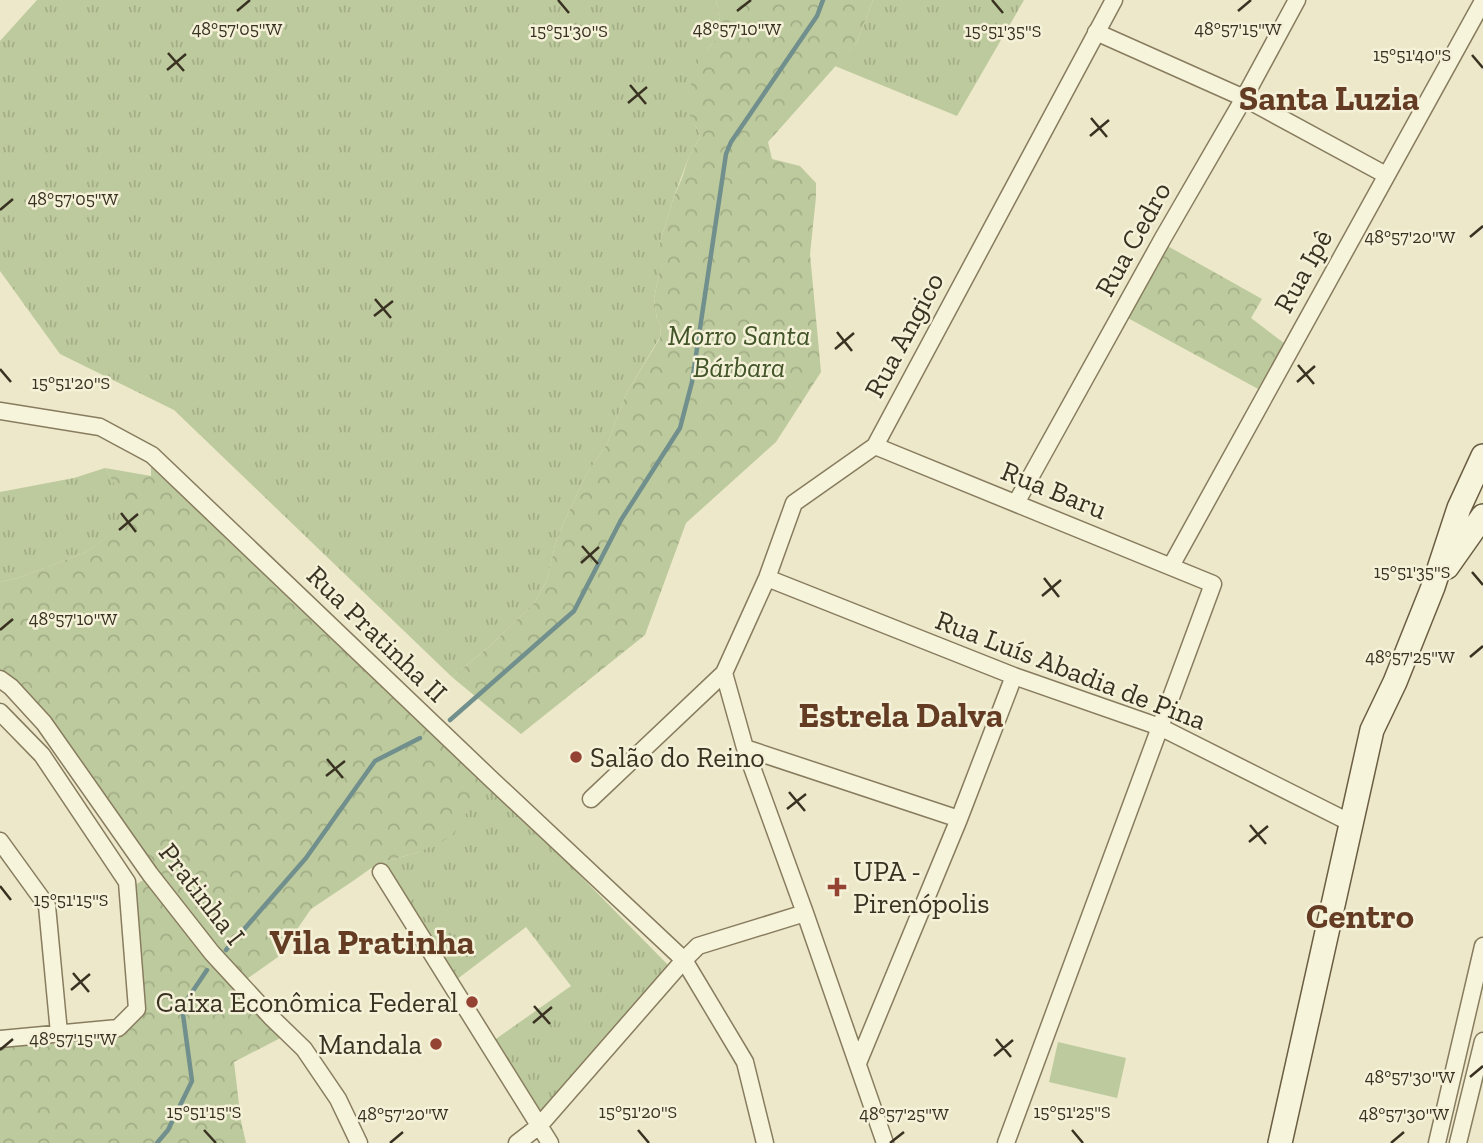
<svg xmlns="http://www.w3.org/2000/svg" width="1483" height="1143" font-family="'Zilla Slab',serif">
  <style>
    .grass { fill: url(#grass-tufts) }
    .forest { fill: url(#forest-crowns) }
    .garden { fill: #bdca9d }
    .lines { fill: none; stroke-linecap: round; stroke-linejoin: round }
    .stream { stroke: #708f8d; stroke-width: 4.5 }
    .street-casing { stroke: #887c5f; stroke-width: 19 }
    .secondary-casing { stroke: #6a5d42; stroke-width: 26 }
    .street { stroke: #f7f4dc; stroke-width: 16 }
    .secondary { stroke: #f7f4dc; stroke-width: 23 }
    .ticks { fill: none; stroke: #393121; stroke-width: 2.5 }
    .poi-dot { fill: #944332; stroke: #f4f1d8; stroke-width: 2.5 }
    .labels { text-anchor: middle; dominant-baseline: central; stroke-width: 5; stroke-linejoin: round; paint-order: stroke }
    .street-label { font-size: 28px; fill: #393121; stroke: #f4f1d8 }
    .park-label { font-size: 28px; font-style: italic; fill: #425529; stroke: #f4f1d8 }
    .poi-label { font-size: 28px; fill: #393121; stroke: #f4f1d8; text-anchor: start }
    .district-label { font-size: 35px; font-weight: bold; fill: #643c23; stroke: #f4f1d8 }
    .ticks-label { font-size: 18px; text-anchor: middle; fill: #393121; stroke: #f4f1d8; stroke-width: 5; stroke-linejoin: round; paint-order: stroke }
  </style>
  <defs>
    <pattern id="grass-tufts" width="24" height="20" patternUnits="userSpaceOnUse" patternTransform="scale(1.75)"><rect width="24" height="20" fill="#bdca9d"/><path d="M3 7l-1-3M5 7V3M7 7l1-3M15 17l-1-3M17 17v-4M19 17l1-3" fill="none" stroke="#a3ae87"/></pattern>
    <pattern id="forest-crowns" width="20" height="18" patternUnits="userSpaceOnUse" patternTransform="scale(1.75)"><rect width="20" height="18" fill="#bdca9d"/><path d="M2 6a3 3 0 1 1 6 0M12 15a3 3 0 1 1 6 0" fill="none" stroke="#a3ae87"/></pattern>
  </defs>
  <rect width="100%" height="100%" fill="#ece8c9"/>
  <path class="grass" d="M37,0H716L720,22L718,36L707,50L693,124L698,129L700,137L688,159L673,199L659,246V273L654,299L657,319L661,326L660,337L626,394L607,444L586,475L564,522L555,545L547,580L535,602L491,645L452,677L174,410L60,354L0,271V41Z
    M873,0H1024L957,116L835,66L857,42Z
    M105,468L135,517L86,552L18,578L0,582V492L74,478Z
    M487,781L669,966L538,1118L493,1041L571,986L526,927L456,980L377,864L419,852Z"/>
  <path class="forest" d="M716,0H873L857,42L768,142L772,159L800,166L816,183V197L810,254L821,372L776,442L686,523L645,635L521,734L452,677L491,645L535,602L547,580L555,545L564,522L586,475L607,444L626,394L660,338L661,326L657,319L654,299L659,273V246L673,199L682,178L688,159L700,137L698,129L693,124L690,116L689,94L694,69L707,50L718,36L720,22Z
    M1164,244L1262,299L1251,318L1285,344L1260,390L1126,317Z
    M151,458L487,781L451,837L419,852L377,864L353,881L311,909L278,957L244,981L288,1034L234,1062L241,1121L246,1143H0V1041L119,1032L140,1009L135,885L153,874L44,723L0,682V582L18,578L86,552L134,517L105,468L151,476Z"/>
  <path class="garden" d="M1058,1042L1126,1058L1117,1098L1049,1082Z"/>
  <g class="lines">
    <path class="stream" d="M450,720L574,611L621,520L680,428L692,382L726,154L731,142L817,16L823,0
      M226,950L306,858L375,761L420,738
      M157,1143L168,1130L192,1081L182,1007L207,970"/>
    <defs>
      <path id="street" d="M1096,32L1244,98L1386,175
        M0,411L100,427L152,455L489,777L684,960L745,1062L765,1143
        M875,446L1213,584L1006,1143
        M1016,503L1163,238L1244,98L1297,0
        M1171,566L1483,1
        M767,578L1014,676L1160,727L1351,823
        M724,673L745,748L805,913L885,1143
        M0,679L11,687L44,723L150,874L212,953L272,1018L304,1049L338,1099L359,1143
        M0,712L42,755L127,882L137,1009L118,1028L0,1039
        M745,748L959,819
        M591,799L724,673L767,578L794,503L875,446L1114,0
        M0,841L47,906L59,1033
        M381,872L550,1143
        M858,1063L959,819L1014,676
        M517,1143L539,1126L684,960L698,946L805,913
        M1437,1143L1483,946
        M1458,1143L1483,1041"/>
      <path id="secondary" d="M1447,567L1483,516
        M1280,1143L1372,730L1395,682L1433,587L1459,508L1483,456"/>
    </defs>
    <use href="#street" class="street-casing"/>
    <use href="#secondary" class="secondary-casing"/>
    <use href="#street" class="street"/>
    <use href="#secondary" class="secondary"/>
  </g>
  <path class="ticks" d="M558,0L569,13M992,0L1003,13M237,11L250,0M737,11L751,0M1238,11L1251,0M168,53L184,71M1472,55L1483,68M167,70L186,54M630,85L646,104M628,103L647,87M1091,118L1107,137M1090,136L1109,120M0,210L13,199M1470,237L1483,226M375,299L391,318M374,316L393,301M837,332L852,351M835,349L854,333M1298,365L1314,384M0,369L11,382M1297,382L1315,366M121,513L136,532M119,530L138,514M582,546L598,564M581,563L599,547M1472,572L1483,585M1044,578L1059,597M1042,596L1061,580M0,630L13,619M1470,657L1483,646M327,759L343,778M326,776L345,761M789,792L805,811M787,809L806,794M1250,825L1266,844M1249,842L1268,826M0,886L11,900M73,973L89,992M71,990L90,974M534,1006L550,1024M533,1023L552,1007M996,1039L1011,1057M0,1050L13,1039M994,1056L1013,1040M1470,1077L1483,1066M204,1130L216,1143M638,1130L649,1143M1072,1130L1083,1143M390,1143L403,1132M890,1143L904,1132M1391,1143L1404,1132"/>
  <g class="poi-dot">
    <circle cx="576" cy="757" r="7"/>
    <path d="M833.5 876.5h7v7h7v7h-7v7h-7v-7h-7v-7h7z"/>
    <circle cx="472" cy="1002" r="7"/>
    <circle cx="436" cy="1044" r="7"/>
  </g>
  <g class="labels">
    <g class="street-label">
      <text transform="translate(1133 239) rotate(-61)">Rua Cedro</text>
      <text transform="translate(1303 271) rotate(-61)">Rua Ipê</text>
      <text transform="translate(904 335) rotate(-62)">Rua Angico</text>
      <text transform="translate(1054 490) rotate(22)">Rua Baru</text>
      <text transform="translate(377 634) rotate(44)">Rua Pratinha II</text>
      <text transform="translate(1071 670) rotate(21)">Rua Luís Abadia de Pina</text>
      <text transform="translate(202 894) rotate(52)">Pratinha I</text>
    </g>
    <g class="park-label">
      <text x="739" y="335">Morro Santa<tspan x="739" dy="32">Bárbara</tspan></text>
    </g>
    <g class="poi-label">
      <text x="590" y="757">Salão do Reino</text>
      <text x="853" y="871">UPA -<tspan x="853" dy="32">Pirenópolis</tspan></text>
      <text x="458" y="1002" text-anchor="end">Caixa Econômica Federal</text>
      <text x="422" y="1044" text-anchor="end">Mandala</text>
    </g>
    <g class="district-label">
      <text x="1329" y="98">Santa Luzia</text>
      <text x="901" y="715">Estrela Dalva</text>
      <text x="1360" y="916">Centro</text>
      <text x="372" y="942">Vila Pratinha</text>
    </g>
  </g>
  <g class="ticks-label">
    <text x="237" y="35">48°57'05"W</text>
    <text x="737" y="35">48°57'10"W</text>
    <text x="1238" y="35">48°57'15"W</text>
    <text x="569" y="37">15°51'30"S</text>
    <text x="1003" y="37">15°51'35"S</text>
    <text x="1412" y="61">15°51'40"S</text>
    <text x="73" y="205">48°57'05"W</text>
    <text x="1410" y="243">48°57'20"W</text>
    <text x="71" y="389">15°51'20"S</text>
    <text x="1412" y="578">15°51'35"S</text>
    <text x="73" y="625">48°57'10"W</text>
    <text x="1410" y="663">48°57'25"W</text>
    <text x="71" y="906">15°51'15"S</text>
    <text x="73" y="1045">48°57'15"W</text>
    <text x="1410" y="1083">48°57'30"W</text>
    <text x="204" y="1118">15°51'15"S</text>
    <text x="638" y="1118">15°51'20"S</text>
    <text x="1072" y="1118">15°51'25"S</text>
    <text x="403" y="1120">48°57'20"W</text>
    <text x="904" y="1120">48°57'25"W</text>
    <text x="1404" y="1120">48°57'30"W</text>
  </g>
</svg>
